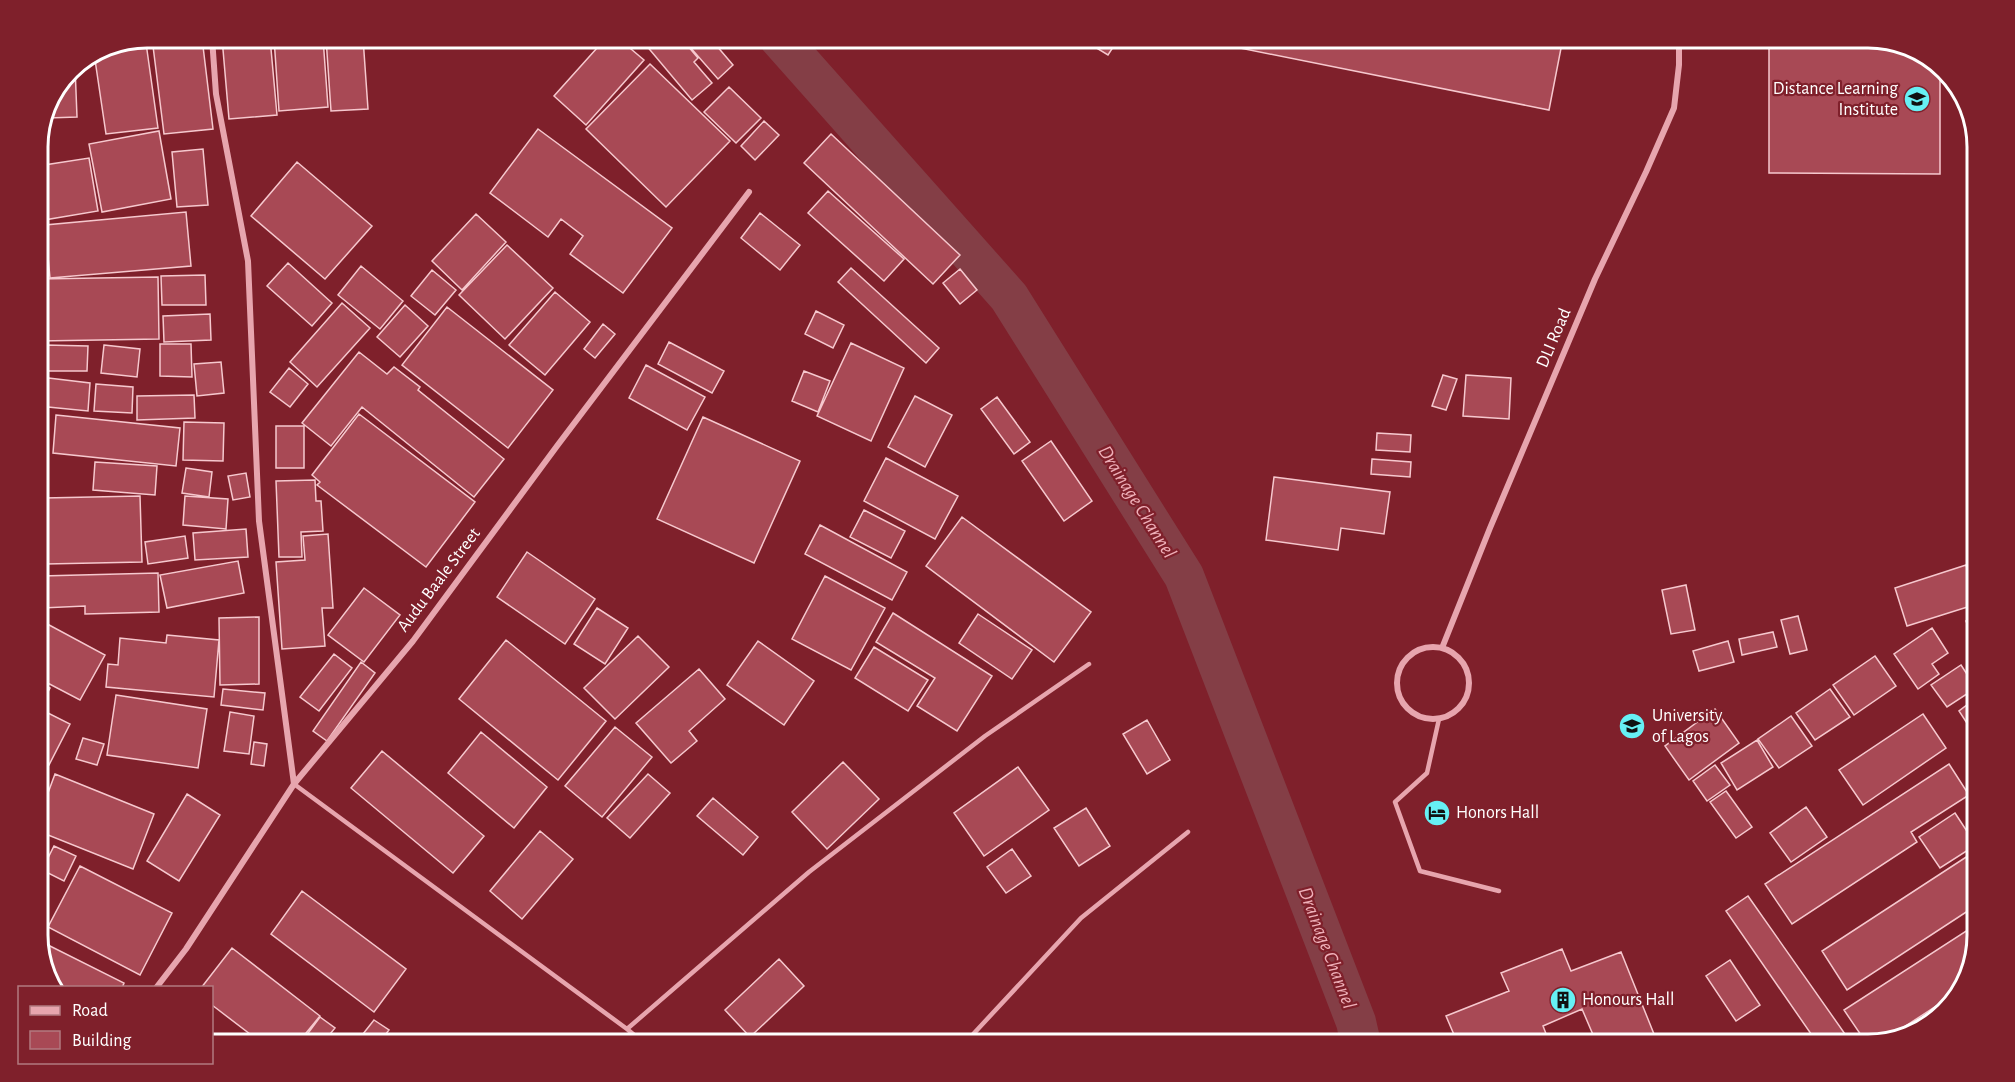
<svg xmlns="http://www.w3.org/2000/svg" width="2015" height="1082" font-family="'Alegreya Sans',sans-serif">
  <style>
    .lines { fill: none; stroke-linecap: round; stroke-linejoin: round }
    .canal { stroke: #843e46; stroke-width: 40 }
    .building { fill: #a84955; stroke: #f6c8ce; stroke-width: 1.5 }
    .service { stroke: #e7a5ae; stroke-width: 4.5 }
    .minor { stroke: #e7a5ae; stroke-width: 6 }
    .labels { text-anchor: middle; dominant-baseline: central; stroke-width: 4.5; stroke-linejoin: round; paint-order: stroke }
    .poi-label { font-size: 18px; fill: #fff; stroke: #7f202b; text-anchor: start }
    .street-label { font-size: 18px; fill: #fff; stroke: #7f202b }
    .water-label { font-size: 20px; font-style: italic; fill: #efb0b9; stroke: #7f202b }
    .rim { fill: none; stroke: #fff; stroke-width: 3 }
  </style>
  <rect width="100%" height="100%" fill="#7f202b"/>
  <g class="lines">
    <path class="canal" d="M779,38L1009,297L1184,576L1356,1022L1361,1044"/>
  </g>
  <path class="building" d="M152,38H202L213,129L164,134Z
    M222,38H270L277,115L229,119Z
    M274,38H323L328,107L279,111Z
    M326,38H363L368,109L331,111Z
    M606,38H618L644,60L586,125L554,96Z
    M640,38H681L698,58L694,62L712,83L692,100Z
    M682,38H710L733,65L718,79Z
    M1080,38H1119L1108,55Z
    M1216,38H1563L1549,110L1215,43Z
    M1769,38H1868L1917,49L1940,69V174L1769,173Z
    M146,43L158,128L106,134L94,53L99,50Z
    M650,64L730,141L666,207L586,129Z
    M75,66L77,117L48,118L70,69Z
    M729,87L761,118L736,143L704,112Z
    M764,121L779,135L755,160L741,146Z
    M538,129L672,228L623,293L570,254L583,236L561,219L548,237L490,193Z
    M159,131L171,199L102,212L89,144Z
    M831,134L960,255L933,284L804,163Z
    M203,149L208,205L177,207L172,152Z
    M89,158L98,211L38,221V166Z
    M297,162L372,226L325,279L251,216Z
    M828,191L904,259L884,281L808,213Z
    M186,212L191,266L50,278L45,225Z
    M760,213L800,245L780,270L741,238Z
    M476,214L506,242L462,290L432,261Z
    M507,245L553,288L505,339L459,295Z
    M288,263L332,303L312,326L267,286Z
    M361,266L403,301L380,329L338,295Z
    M851,268L939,348L926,363L838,282Z
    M960,269L977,290L960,304L943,283Z
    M432,270L456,290L435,315L411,296Z
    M205,275L206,305H162L161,276Z
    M158,277L159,339L39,341L38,279Z
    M555,292L590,322L545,375L509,345Z
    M342,303L370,328L317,387L290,362Z
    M405,305L428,326L400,357L377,337Z
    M447,307L553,390L508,448L402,365Z
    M816,311L844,325L833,348L805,334Z
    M210,314L211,340L164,342L163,316Z
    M603,324L615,334L595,358L584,349Z
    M669,342L724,371L712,393L658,364Z
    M851,343L904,368L871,441L817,416Z
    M160,344H191L192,377L160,376Z
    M45,345L88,346L87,371H45Z
    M104,345L140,349L137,377L101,373Z
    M359,352L387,374L394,367L420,387L418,390L504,459L474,497L362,407L331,446L302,423Z
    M221,362L224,393L197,396L194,364Z
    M646,365L705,397L687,430L629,398Z
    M289,368L308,384L290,407L270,392Z
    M804,371L830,381L818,412L792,401Z
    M1443,375L1457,379L1446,410L1432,406Z
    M1466,375L1511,378L1509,419L1463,416Z
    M40,377L90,383L88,411L38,406Z
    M96,384L133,387L132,413L94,411Z
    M194,395L195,418L137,420V396Z
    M915,396L952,415L925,467L888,447Z
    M997,397L1030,442L1014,454L981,409Z
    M359,414L475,502L426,567L317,485L320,482L312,475Z
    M56,415L180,428L176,466L53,453Z
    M703,417L800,461L754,563L657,519Z
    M184,422L224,423L223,461L183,460Z
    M276,426H304V468H276Z
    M1377,433L1411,435L1410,452L1376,450Z
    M1051,441L1092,501L1064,521L1022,461Z
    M886,458L958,496L935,539L864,501Z
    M1372,459L1411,462L1410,477L1371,474Z
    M95,462L157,466L155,495L93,490Z
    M186,468L212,472L209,497L182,493Z
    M246,473L250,497L233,500L228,476Z
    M1274,477L1390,492L1384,534L1341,528L1338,550L1266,540Z
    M315,480L316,501H321L323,531L301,532L302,557H279L276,481Z
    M140,496L142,562L46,564L44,498Z
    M185,496L228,499L226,529L183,525Z
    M864,510L905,531L891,558L850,537Z
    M962,517L1091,612L1054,662L926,566Z
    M820,525L907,572L892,600L805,554Z
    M246,529L248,557L195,560L193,533Z
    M328,534L333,608H322L325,646L282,649L276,562L305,560L303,536Z
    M185,536L188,558L148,564L145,542Z
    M527,552L595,599L565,644L497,597Z
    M238,561L244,593L167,608L160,575Z
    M1966,565L1977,604L1907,626L1895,588Z
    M158,573L159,612L85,614V606L42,608V599H38V584H41V576Z
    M825,576L885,608L851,670L792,639Z
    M1686,585L1695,630L1671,634L1662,590Z
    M364,588L400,615L364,662L328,635Z
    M597,608L628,628L605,664L574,644Z
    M893,613L992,676L957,731L917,706L935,678L876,642Z
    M978,614L1032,650L1012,679L959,643Z
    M1798,616L1807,650L1790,654L1781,620Z
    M259,617V684L220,685L219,618Z
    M1977,617V651L1966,621Z
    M38,619L105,655L80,700L38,678Z
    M1932,628L1948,653L1932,664L1939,674L1918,689L1894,654Z
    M1773,632L1777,647L1742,655L1739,639Z
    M167,635L219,640L214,697L106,687L108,664L118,665L120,638L166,643Z
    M638,636L669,667L615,719L584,688Z
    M506,640L606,721L558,780L459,699Z
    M758,641L814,681L784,725L727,685Z
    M1728,641L1734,662L1699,671L1693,651Z
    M874,647L928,680L908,711L855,678Z
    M334,654L352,668L319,711L300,697Z
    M1875,656L1896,686L1854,715L1833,685Z
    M361,662L375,673L327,741L313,731Z
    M1961,665L1976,688L1947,707L1931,685Z
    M699,669L725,699L689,731L697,741L671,763L636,723Z
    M38,682L50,688L42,703L38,701Z
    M223,689L265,693L263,710L221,705Z
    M1830,689L1850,717L1815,740L1796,713Z
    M116,695L207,709L198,768L107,755Z
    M1976,698L1977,736L1976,737L1959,711Z
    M38,708L70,724L49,765L38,759Z
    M1715,709L1739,743L1689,780L1665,746Z
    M230,712L254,716L249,754L224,751Z
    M1923,714L1946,748L1863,805L1839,770Z
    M1791,716L1812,746L1779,768L1758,739Z
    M1147,720L1170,760L1147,774L1123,734Z
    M615,727L652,757L602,817L565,786Z
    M481,732L547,787L514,828L448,773Z
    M83,738L104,744L97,765L76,759Z
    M1757,740L1773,767L1737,790L1721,763Z
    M254,742L267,744L264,766L251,764Z
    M382,751L484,836L453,873L351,788Z
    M843,762L879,799L827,849L792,812Z
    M1949,764L1969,795L1911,832L1917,842L1792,924L1765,884Z
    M1715,765L1730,785L1707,801L1693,781Z
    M1018,767L1049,810L984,856L954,813Z
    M55,774L154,814L133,869L38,831V820Z
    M648,774L670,793L630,838L607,818Z
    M1726,791L1752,827L1736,838L1710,802Z
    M187,794L220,815L179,881L147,861Z
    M713,798L758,837L743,855L697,816Z
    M1806,807L1827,837L1791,862L1770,833Z
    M1086,808L1110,846L1079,866L1054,828Z
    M1955,813L1976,845L1940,868L1919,837Z
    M540,831L573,859L522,919L490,891Z
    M54,846L76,856L64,881L42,870Z
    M1012,849L1031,876L1006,893L987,867Z
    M1977,850V905L1847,990L1822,951Z
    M80,866L172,913L140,975L48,927Z
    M302,891L406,969L374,1012L271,934Z
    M1748,896L1852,1044H1818L1726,911Z
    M1977,924L1978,935L1969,971L1966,973L1968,977L1966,984L1961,990L1884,1040L1867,1044L1844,1010Z
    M38,940L124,983L122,988H53Z
    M232,948L320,1016L297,1044H263L212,1005V988H201Z
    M1562,949L1571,971L1621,952L1658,1044H1597L1582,1009L1543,1026L1550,1044H1458L1446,1016L1509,991L1501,973Z
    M779,959L804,986L750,1037L725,1010Z
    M1730,960L1760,1005L1736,1021L1706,976Z
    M320,1017L335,1028L322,1044H300Z
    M374,1020L389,1030L378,1044H355Z"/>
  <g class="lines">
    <path class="service" d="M1439,719L1427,773L1395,802L1420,871L1499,891
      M294,784L627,1029L645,1044
      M627,1029L809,872L985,736L1089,664
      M964,1044L1081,918L1188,832"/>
    <path class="minor" d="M212,38L216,94L248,261L259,521L294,784
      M38,448L41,436
      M1397 683a36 36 0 1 1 72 0a36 36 0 1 1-72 0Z
      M1442,648L1490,528L1595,279L1646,172L1674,108L1679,65V38
      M156,988L186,949L294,784L413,641L557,446L749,192"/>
  </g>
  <defs>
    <symbol id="school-disc" viewBox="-11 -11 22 22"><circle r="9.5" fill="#66f0f4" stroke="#7f202b"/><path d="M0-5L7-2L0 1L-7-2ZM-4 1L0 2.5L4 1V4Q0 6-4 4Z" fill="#111"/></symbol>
    <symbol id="university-disc" viewBox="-11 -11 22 22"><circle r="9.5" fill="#66f0f4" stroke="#7f202b"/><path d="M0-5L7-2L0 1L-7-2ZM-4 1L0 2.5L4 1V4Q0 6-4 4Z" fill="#111"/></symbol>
    <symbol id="hotel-disc" viewBox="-11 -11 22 22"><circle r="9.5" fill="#66f0f4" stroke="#7f202b"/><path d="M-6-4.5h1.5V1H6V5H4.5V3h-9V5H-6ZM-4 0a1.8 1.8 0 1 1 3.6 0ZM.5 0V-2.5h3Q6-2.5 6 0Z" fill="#111"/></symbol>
    <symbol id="building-disc" viewBox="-11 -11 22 22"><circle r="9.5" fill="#66f0f4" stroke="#7f202b"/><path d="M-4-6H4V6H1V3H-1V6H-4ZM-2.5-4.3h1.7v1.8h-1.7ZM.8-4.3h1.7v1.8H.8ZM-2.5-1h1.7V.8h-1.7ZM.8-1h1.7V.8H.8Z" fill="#111"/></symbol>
  </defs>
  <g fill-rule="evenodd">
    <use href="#school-disc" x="1902" y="84" width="30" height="30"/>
    <use href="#university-disc" x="1617" y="711" width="30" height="30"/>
    <use href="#hotel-disc" x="1422" y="798" width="30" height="30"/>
    <use href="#building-disc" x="1548" y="985" width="30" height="30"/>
  </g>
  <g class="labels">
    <g class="poi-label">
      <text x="1898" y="89" text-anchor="end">Distance Learning<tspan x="1898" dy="21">Institute</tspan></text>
      <text x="1652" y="716">University<tspan x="1652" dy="21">of Lagos</tspan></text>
      <text x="1456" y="813">Honors Hall</text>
      <text x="1582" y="1000">Honours Hall</text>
    </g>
    <g class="street-label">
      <text transform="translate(1554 338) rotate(-67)">DLI Road</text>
      <text transform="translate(439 580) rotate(-53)">Audu Baale Street</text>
    </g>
    <g class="water-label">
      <text transform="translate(1137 502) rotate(58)">Drainage Channel</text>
      <text transform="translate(1327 948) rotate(69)">Drainage Channel</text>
    </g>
  </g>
  <path d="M0 0H2015V1082H0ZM147 48H1868A99 99 0 0 1 1967 147V935A99 99 0 0 1 1868 1034H147A99 99 0 0 1 48 935V147A99 99 0 0 1 147 48Z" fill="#7f202b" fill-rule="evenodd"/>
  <path class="rim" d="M147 48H1868A99 99 0 0 1 1967 147V935A99 99 0 0 1 1868 1034H147A99 99 0 0 1 48 935V147A99 99 0 0 1 147 48Z"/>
  <rect x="18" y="986" width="195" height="78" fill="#7f202b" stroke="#b27980" stroke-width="1.5"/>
  <rect x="30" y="1006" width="30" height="9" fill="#e7a5ae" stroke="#b27980" stroke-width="1.5"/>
  <text x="72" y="1016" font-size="18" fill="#ffffff">Road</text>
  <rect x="30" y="1031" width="30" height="18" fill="#a84955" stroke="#b27980" stroke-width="1.5"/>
  <text x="72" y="1046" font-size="18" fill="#ffffff">Building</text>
</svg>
